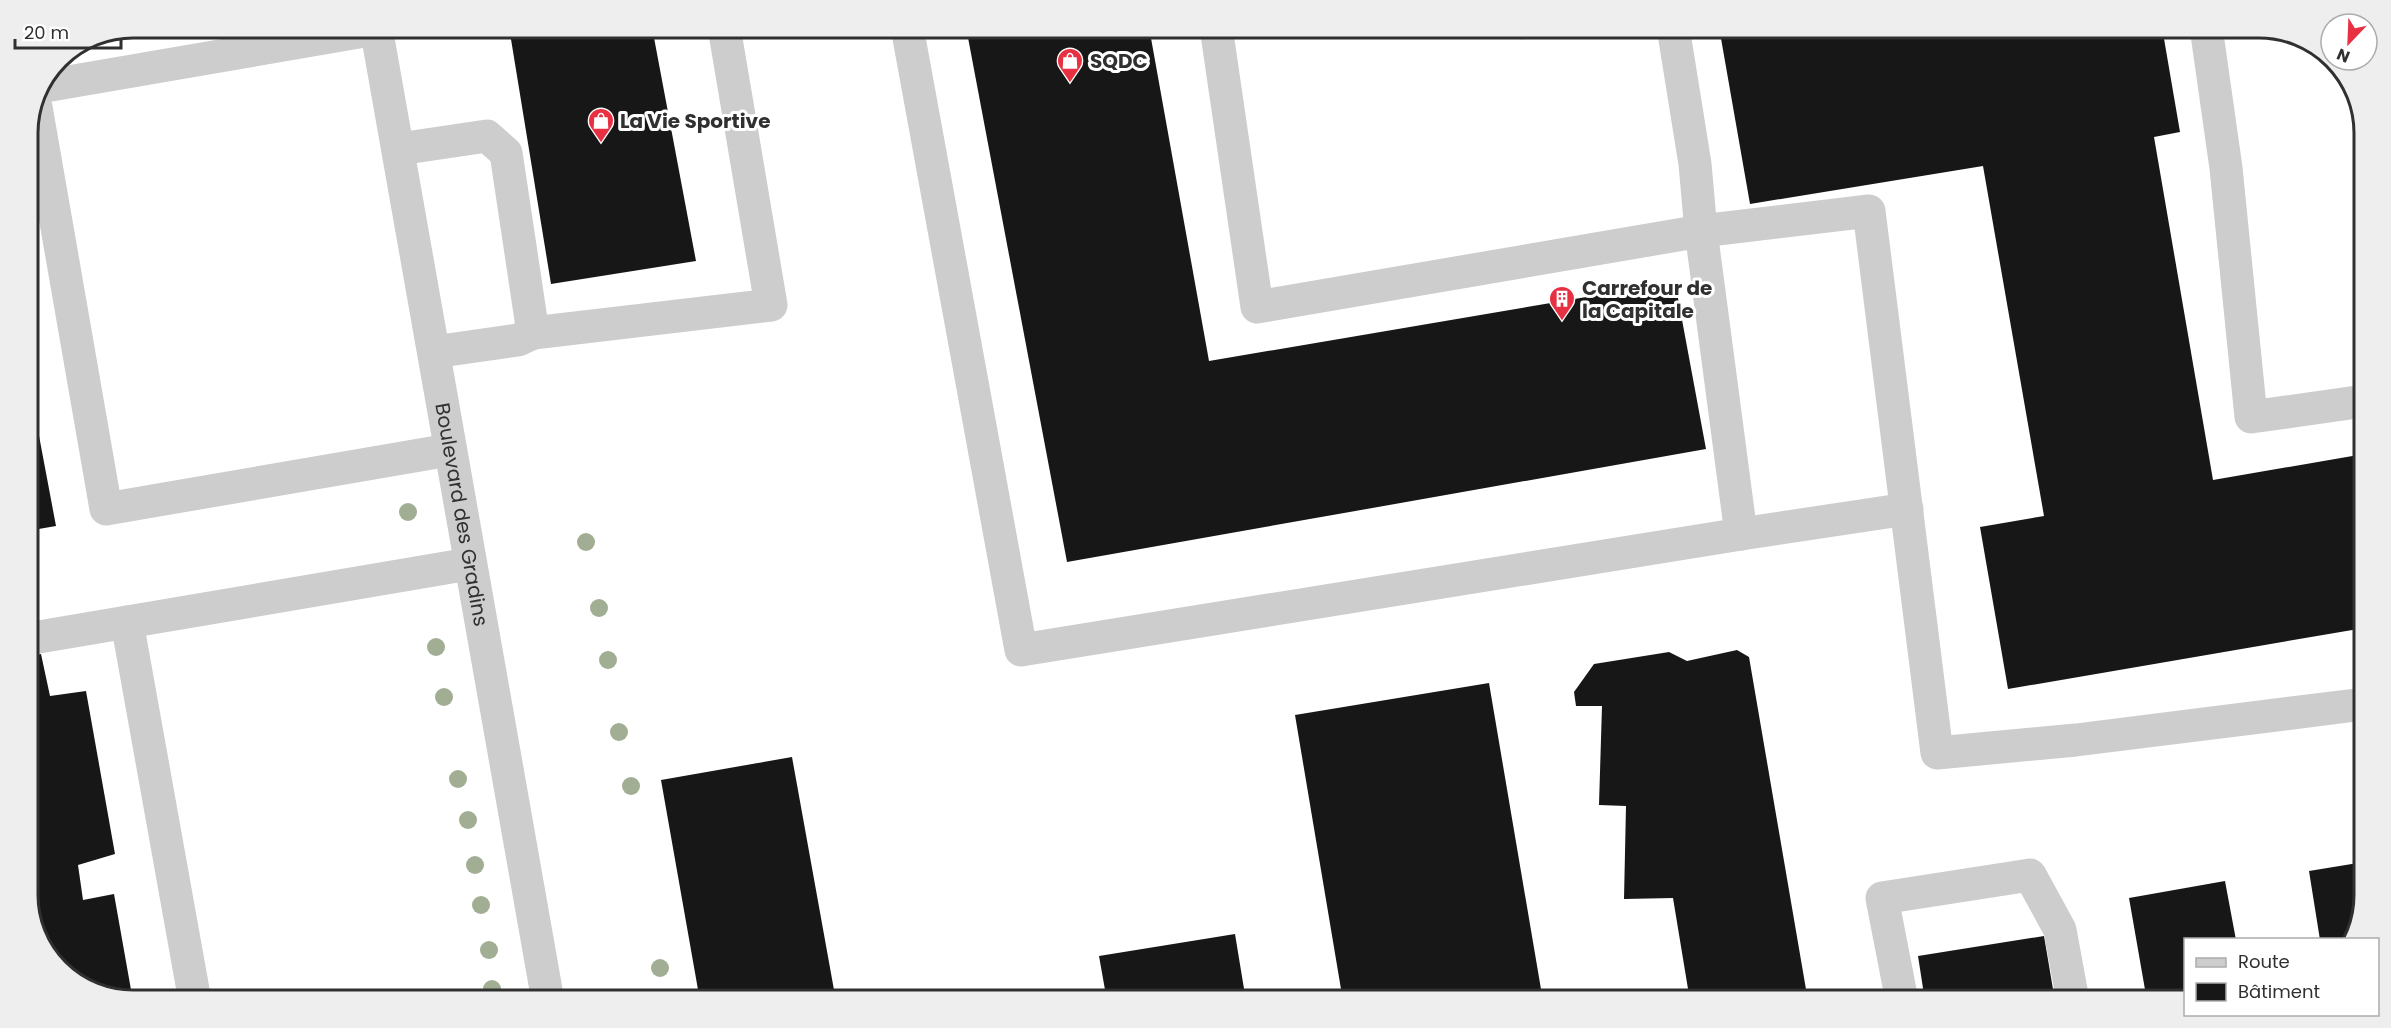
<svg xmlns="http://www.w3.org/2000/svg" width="2391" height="1028" font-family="Poppins,sans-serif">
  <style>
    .grass { fill: url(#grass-dots) }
    .building { fill: #171717 }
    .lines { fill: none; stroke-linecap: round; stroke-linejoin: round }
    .minor { stroke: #cdcdcd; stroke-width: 33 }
    .tree { fill: #a1ae94 }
    .labels { text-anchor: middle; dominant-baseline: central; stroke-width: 6; stroke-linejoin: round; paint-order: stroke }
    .poi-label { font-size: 20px; font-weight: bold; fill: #303030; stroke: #fff; text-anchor: start }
    .street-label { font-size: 20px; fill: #303030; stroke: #fff }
    .rim { fill: none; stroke: #303030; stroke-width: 3 }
  </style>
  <defs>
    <pattern id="grass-dots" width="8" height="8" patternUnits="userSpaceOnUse" patternTransform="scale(1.5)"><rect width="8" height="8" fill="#e6eddd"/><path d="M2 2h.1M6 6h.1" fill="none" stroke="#c6ccbe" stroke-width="1.8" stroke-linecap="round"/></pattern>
  </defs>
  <rect width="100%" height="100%" fill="#fff"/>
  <path class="grass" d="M1510,27H1579L1521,40Z"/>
  <path class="building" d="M509,27H652L696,261L551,284Z
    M966,27H1149L1209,361L1675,282L1706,449L1067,562Z
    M1719,27H2162L2180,132L2154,137L2213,480L2364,454V628L2008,689L1980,527L2044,516L1983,166L1750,204Z
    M27,372L56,526L27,531Z
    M1737,650L1749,657L1808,1001H1690L1673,898L1624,899L1626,806L1599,805L1602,706H1576L1574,692L1594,664L1669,652L1687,661Z
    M41,654L50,696L86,691L115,854L78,865L83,900L114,894L133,1001L93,993L49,959L27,902V657Z
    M1489,683L1543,1001H1343L1295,715Z
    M792,757L836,1001H700L661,780Z
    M2364,862V895L2356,935L2353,940H2320L2309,871Z
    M2225,881L2236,940H2186V1001H2147L2129,898Z
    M1235,934L1246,1001H1107L1099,956Z
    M2044,936L2055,1001H1925L1918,956Z"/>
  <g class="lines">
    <g class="minor">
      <path id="s1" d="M376,27C433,352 490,677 548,1001"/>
      <path d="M907,27L1021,650L1741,534L1701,231L1695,164L1673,27"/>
      <path d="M1216,27L1257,307L1701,231L1869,211L1937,753L2076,740L2364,704"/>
      <path d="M2206,27L2226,168L2251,417L2364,401"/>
      <path d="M45,86L376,29"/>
      <path d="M36,107L106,509L449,450"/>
      <path d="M399,149L487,136L506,153L533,333L518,340L434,352"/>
      <path d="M533,333L771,305L724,27"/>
      <path d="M1741,534L1907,509"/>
      <path d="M127,622L195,1001"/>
      <path d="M27,639L469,564"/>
      <path d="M1902,1001L1882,898L2030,875L2060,930L2073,1001"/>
    </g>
  </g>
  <g class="tree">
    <circle cx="408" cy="512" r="9"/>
    <circle cx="586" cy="542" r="9"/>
    <circle cx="599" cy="608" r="9"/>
    <circle cx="436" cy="647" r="9"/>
    <circle cx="608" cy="660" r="9"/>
    <circle cx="444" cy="697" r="9"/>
    <circle cx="619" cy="732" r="9"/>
    <circle cx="458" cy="779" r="9"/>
    <circle cx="631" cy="786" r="9"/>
    <circle cx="468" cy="820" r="9"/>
    <circle cx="475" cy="865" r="9"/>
    <circle cx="481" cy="905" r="9"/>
    <circle cx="489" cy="950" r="9"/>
    <circle cx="660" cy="968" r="9"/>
    <circle cx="492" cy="989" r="9"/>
  </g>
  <defs>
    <symbol id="shop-pin" viewBox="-11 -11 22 30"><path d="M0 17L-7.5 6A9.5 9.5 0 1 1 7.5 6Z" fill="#e83043" stroke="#fff"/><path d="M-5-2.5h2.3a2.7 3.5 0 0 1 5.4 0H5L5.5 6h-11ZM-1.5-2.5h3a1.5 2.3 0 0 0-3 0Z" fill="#fff"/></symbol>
    <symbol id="building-pin" viewBox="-11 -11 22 30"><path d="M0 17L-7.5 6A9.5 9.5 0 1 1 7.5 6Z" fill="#e83043" stroke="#fff"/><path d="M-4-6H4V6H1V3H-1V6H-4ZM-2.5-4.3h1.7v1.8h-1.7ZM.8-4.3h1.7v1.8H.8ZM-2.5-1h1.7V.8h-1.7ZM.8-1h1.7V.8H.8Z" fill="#fff"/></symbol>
  </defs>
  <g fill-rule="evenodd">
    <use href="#shop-pin" x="1055" y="46" width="30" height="40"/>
    <use href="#shop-pin" x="586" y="106" width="30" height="40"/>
    <use href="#building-pin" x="1547" y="284" width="30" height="40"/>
  </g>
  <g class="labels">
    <g class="poi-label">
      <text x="1090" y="61">SQDC</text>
      <text x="620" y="121">La Vie Sportive</text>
      <text x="1582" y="288">Carrefour de<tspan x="1582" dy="23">la Capitale</tspan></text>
    </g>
    <g class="street-label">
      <text stroke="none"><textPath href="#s1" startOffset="495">Boulevard des Gradins</textPath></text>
    </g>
  </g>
  <path d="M0 0H2391V1028H0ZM133 38H2259A95 95 0 0 1 2354 133V895A95 95 0 0 1 2259 990H133A95 95 0 0 1 38 895V133A95 95 0 0 1 133 38Z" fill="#eee" fill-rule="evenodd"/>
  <path class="rim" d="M133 38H2259A95 95 0 0 1 2354 133V895A95 95 0 0 1 2259 990H133A95 95 0 0 1 38 895V133A95 95 0 0 1 133 38Z"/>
  <rect x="2184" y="938" width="195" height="78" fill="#ffffff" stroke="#acacac" stroke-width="1.5"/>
  <rect x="2196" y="958" width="30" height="9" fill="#cdcdcd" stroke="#acacac" stroke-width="1.5"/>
  <text x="2238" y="968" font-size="18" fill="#303030">Route</text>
  <rect x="2196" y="983" width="30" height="18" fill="#171717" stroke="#acacac" stroke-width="1.5"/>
  <text x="2238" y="998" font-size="18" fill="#303030">Bâtiment</text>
  <g transform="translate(2349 42) rotate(203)"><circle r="28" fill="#ffffff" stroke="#acacac" stroke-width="1.5"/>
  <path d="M0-4.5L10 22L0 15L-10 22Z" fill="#e83043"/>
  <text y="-9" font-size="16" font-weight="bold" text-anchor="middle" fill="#303030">N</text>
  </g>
  <path d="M15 39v9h106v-9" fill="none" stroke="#303030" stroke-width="3"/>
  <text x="24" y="39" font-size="18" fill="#303030" stroke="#ffffff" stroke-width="4.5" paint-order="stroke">20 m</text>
</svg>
